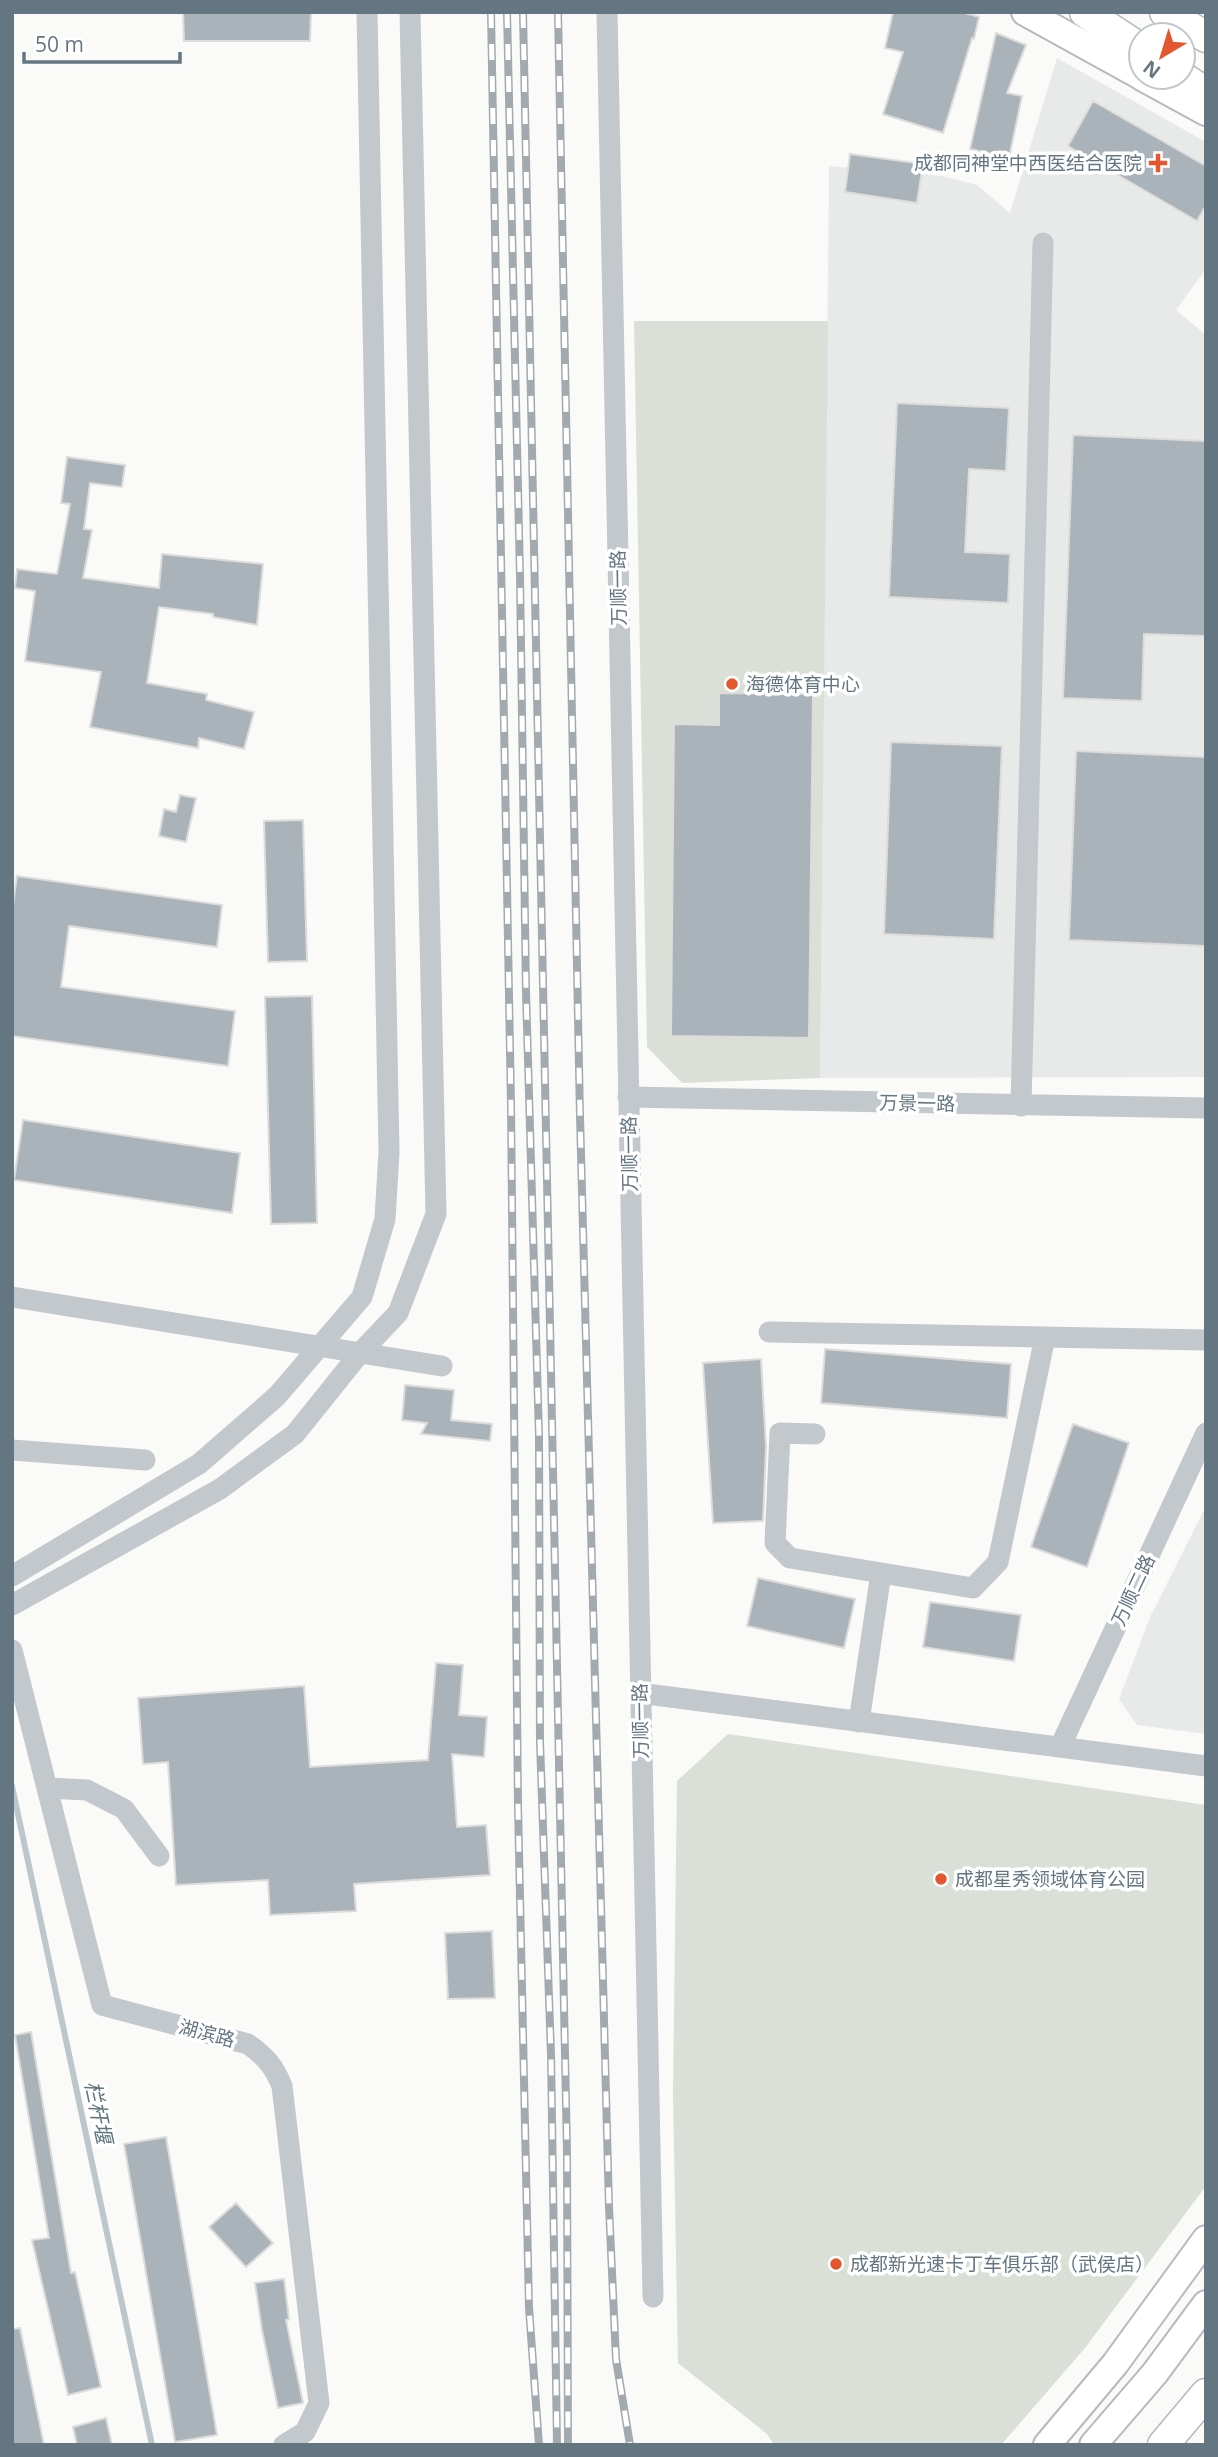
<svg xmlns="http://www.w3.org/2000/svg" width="1218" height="2457" font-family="'Open Sans','Noto Sans SC',sans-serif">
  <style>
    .built { fill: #e8e9e9 }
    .green { fill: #dadfd7 }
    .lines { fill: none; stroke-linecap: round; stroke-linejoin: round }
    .stream { stroke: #bbc7cb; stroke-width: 6 }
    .building { fill: #aab3b9; stroke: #dcdcda; stroke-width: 2 }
    .major-casing { stroke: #b5babe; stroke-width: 30 }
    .highway-casing { stroke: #b4b9bd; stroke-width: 33 }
    .minor { stroke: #c3c8cc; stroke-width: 21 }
    .major { stroke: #fff; stroke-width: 26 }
    .highway { stroke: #fff; stroke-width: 30 }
    .rail-casing { stroke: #a2aab0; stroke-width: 8 }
    .rail { stroke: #fff; stroke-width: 5; stroke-dasharray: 16; stroke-linecap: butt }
    .poi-dot { fill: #e4572e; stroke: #fff; stroke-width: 2.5 }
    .labels { text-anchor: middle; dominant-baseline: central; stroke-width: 7; stroke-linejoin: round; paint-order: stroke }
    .poi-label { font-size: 19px; fill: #657683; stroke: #fff; text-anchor: start }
    .street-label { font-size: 19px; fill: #657683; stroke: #fff }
    .water-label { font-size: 21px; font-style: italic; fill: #60757c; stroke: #fff }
  </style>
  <rect width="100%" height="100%" fill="#fafaf8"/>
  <path class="built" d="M1057,58L1206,142V269L1176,310L1206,335V1077L820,1078L829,166L942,176L977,185L1010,213Z
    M1206,1506V1734L1137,1725L1119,1699L1150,1617Z"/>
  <path class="green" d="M634,321H828L820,1078L682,1083L647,1047Z
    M728,1734L1206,1805V2186L1085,2348L1001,2445H774L767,2434L678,2363L673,2094L677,1781Z"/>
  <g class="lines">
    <path class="stream" d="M12,1786L152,2445"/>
  </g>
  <path class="building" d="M183,12H311L310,41H184Z
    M893,12H961L979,17L974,39L972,38L943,133L883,114L903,52L885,48Z
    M996,33L1026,45L1007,93L1022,96L1009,158L970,149Z
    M1093,101L1206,166V205L1197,221L1068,146Z
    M850,154L923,164L917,203L845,192Z
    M897,403L1009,408L1006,471L969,469L965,552L1010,554L1008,603L889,597Z
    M1073,435L1206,441V636L1144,634L1142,701L1063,698Z
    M67,457L125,465L122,487L90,483L84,529L92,530L83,578L159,588L162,554L263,564L257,625L213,617V614L159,607L147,683L207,694L206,700L254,712L244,749L199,738L198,748L90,727L101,672L25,661L35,591L15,588L17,569L57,574L70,504L61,503Z
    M719,693L813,694L809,1038L671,1036L674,724L719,725Z
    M891,742L1002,746L994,939L884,934Z
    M1076,751L1206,757V946L1069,940Z
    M180,795L196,798L186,842L159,836L164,809L176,812Z
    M303,820L307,961L268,962L264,821Z
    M17,876L222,905L217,947L69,926L61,987L235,1011L228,1066L12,1036V912Z
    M312,996L317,1223L271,1224L265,997Z
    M23,1120L240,1153L232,1213L14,1180Z
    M825,1349L1011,1364L1007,1418L821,1403Z
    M761,1359L766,1447L763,1521L713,1523L703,1363Z
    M405,1385L454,1390L451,1420L492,1424L490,1441L421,1434L427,1423L402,1420Z
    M1073,1424L1129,1443L1087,1567L1031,1547Z
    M758,1578L855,1599L844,1648L747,1626Z
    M930,1602L1021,1615L1014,1661L923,1647Z
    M436,1663L463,1665L459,1715L487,1717L484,1757L452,1754L457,1827L486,1825L490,1875L354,1884L356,1911L270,1915L268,1880L176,1885L168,1762L143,1764L138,1698L304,1686L310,1767L428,1760Z
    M492,1931L495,1998L448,1999L445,1933Z
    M31,2032L71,2273L75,2272L101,2387L68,2395L32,2240L49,2238L15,2035Z
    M166,2137L217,2435L175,2442L124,2144Z
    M236,2203L273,2243L246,2267L209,2227Z
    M284,2279L289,2319L286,2320L303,2403L278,2408L262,2330L255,2283Z
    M20,2328L44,2445H12V2329Z
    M106,2418L112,2445H77L73,2427Z"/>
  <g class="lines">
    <defs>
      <path id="major" d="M1025,12L1141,76
        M1142,77L1206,112
        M1047,2445L1115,2364L1206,2239
        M1093,2445L1155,2373L1206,2304"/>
      <path id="highway" d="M1085,12L1141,49
        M1165,12L1206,37
        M1182,77L1206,93
        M1163,2445L1206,2394"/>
    </defs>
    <use href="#major" class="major-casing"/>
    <use href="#highway" class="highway-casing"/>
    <path class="minor" d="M607,12L653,2297
      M628,1097L1206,1108
      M1021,1106L1043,243
      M12,1297L442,1366
      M769,1332L1206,1340
      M815,1434L780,1433L775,1543L790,1558L973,1588L998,1562L1045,1337
      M12,1450L145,1460
      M12,1576L199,1464L277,1396L362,1297L385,1219L389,1152L367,12
      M12,1605L220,1489L295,1434L360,1353L398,1313L436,1214L410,12
      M12,1650L102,2005L248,2044C265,2056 274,2066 282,2086L319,2403L305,2432L284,2445
      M639,1693L1206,1766
      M859,1722L881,1573
      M1060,1747L1206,1433
      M47,1788L87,1790L124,1809L159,1856"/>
    <use href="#major" class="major"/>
    <use href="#highway" class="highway"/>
    <defs>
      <path id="rail" d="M491,12L511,1105L518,1806L529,2308L539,2445
        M507,12L520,576L526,992L539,1436L540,1742L551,2054L557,2445
        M523,12L567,2152L568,2445
        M558,12L580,1116L609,2207L616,2359L630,2445"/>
    </defs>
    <use href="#rail" class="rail-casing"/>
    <use href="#rail" class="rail"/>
  </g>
  <g class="poi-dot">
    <path d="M1154.5 152.5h7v7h7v7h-7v7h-7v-7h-7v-7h7z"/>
    <circle cx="732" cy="684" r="7"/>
    <circle cx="941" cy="1879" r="7"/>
    <circle cx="836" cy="2264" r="7"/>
  </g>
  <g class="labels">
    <g class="poi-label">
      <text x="1142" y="163" text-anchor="end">成都同神堂中西医结合医院</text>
      <text x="746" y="684">海德体育中心</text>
      <text x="955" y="1879">成都星秀领域体育公园</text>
      <text x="850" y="2264">成都新光速卡丁车俱乐部（武侯店）</text>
    </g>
    <g class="street-label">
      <text transform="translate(618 588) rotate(-91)">万顺一路</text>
      <text transform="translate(917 1103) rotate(1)">万景一路</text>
      <text transform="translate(629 1154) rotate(-91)">万顺一路</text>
      <text transform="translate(1133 1590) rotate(-65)">万顺二路</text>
      <text transform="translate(640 1721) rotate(-91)">万顺一路</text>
      <text transform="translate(207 2033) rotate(15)">湖滨路</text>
    </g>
    <g class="water-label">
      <text transform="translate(99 2112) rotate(78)">栏杆堰</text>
    </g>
  </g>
  <rect width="1218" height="2457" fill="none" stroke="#657683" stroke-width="28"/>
  <g transform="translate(1162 56) rotate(218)"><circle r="33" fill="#ffffff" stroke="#c1c8cd" stroke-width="2"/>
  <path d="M0-5L12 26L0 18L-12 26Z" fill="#e4572e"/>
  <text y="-10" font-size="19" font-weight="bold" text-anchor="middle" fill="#657683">N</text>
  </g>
  <path d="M24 52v10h156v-10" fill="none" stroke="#657683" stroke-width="3.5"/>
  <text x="35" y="52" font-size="21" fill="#657683" stroke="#ffffff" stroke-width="5" paint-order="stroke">50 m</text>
</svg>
